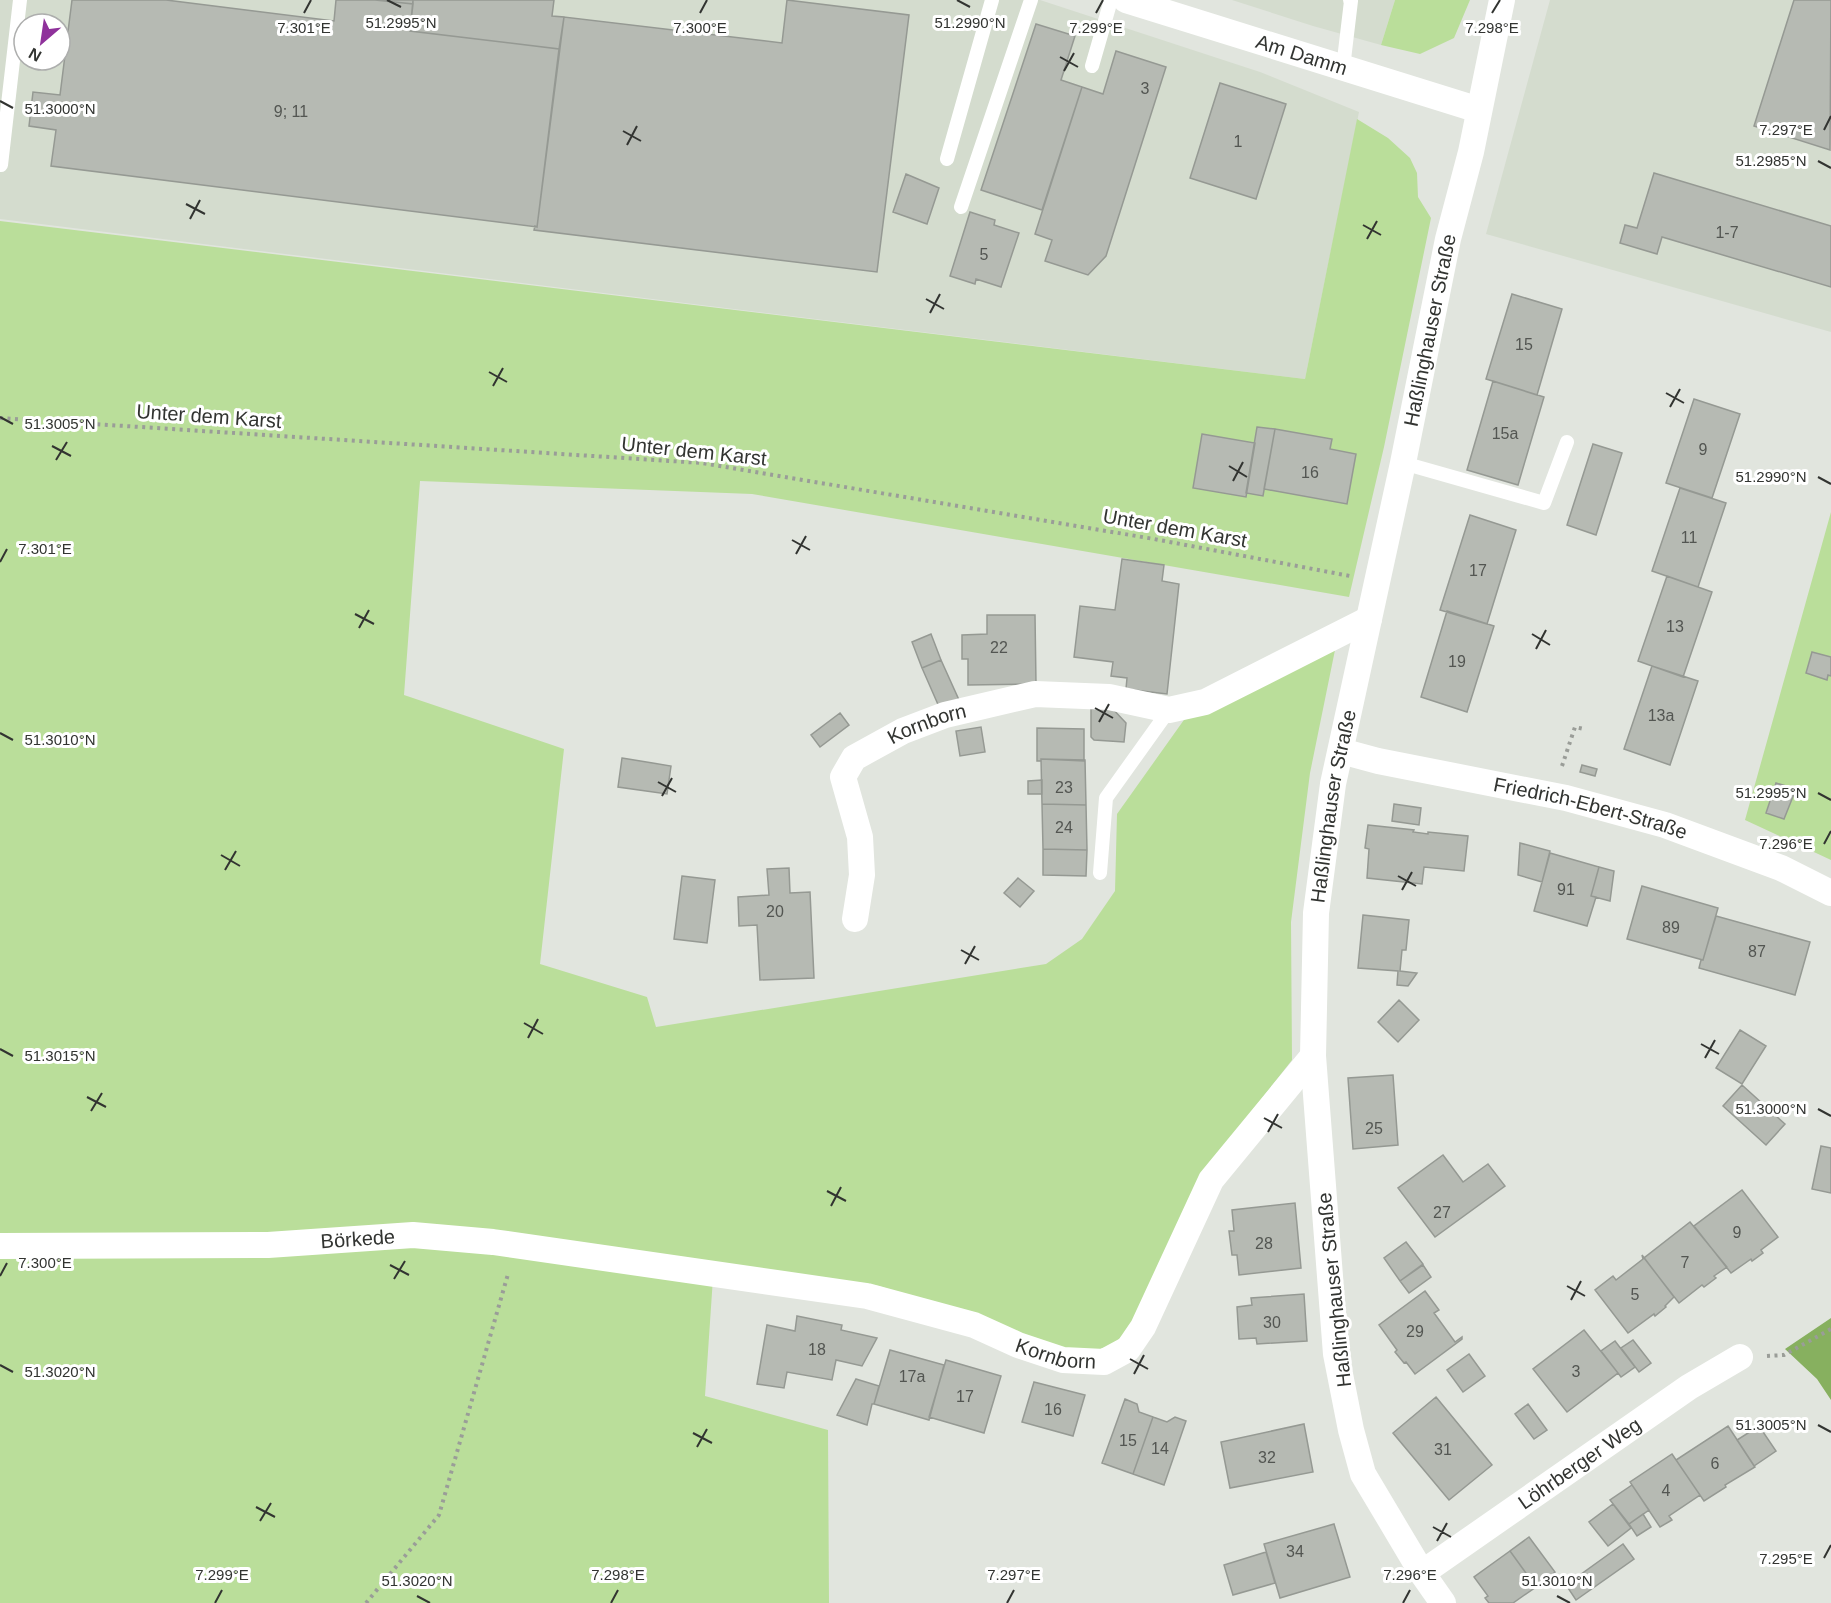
<svg xmlns="http://www.w3.org/2000/svg" width="1831" height="1603" font-family="Arial,sans-serif">
  <style>
    .built { fill: #d4dcce; fill-rule: evenodd }
    .green { fill: #bade9a }
    .forest { fill: #87b05f }
    .building { fill: #b6bab3; stroke: #959993; stroke-width: 1.5 }
    .lines { fill: none; stroke-linecap: round; stroke-linejoin: round }
    .path { stroke: #9a9d98; stroke-width: 4; stroke-dasharray: 3 4.5; stroke-linecap: butt }
    .lane { stroke: #fff; stroke-width: 14 }
    .street { stroke: #fff; stroke-width: 26 }
    .ticks { fill: none; stroke: #323431; stroke-width: 2 }
    .labels { text-anchor: middle; dominant-baseline: central; stroke-width: 6; stroke-linejoin: round; paint-order: stroke }
    .number-label { font-size: 16px; fill: #535652 }
    .street-label { font-size: 20px; fill: #323431; stroke: #fff }
    .ticks-label { font-size: 15px; text-anchor: middle; fill: #323431; stroke: #fff; stroke-width: 6; stroke-linejoin: round; paint-order: stroke }
  </style>
  <rect width="100%" height="100%" fill="#e1e5de"/>
  <path class="built" d="M0,0H1040L1260,72L1359,112L1305,379L0,219ZM24,24H60V60H24Z
    M1232,0H1395L1381,45L1313,26Z
    M1550,0H1831V332L1486,234Z"/>
  <path class="green" d="M1395,0H1470L1454,38L1420,54L1381,45Z
    M1357,119L1388,138L1410,158L1417,173L1418,197L1431,218L1384,447L1349,597L752,494L420,481L404,695L564,749L540,964L647,997L656,1027L1046,964L1082,939L1115,891L1117,814L1186,717L1335,650L1310,773L1291,922L1292,1060L1207,1168L1136,1322L1113,1345L1090,1352L1065,1353L979,1318L879,1286L714,1263L705,1396L828,1430L829,1603H0V221L1305,379Z
    M1831,512V860L1745,820Z"/>
  <path class="forest" d="M1831,1318V1400L1817,1379L1785,1349Z"/>
  <path class="building" d="M72,0H166L334,21L336,0H375L413,4L410,31L559,49L537,227L51,166L56,130L29,126L33,92L60,95Z
    M376,0H413V4Z
    M413,0H554L552,16L564,17L559,49L410,31Z
    M787,0L909,15L877,272L534,230L535,226L537,227L564,17L782,43Z
    M1794,0H1831L1830,150L1754,126Z
    M1036,24L1075,36L1061,80L1082,87L1042,210L981,190Z
    M1116,51L1166,67L1106,256L1088,275L1045,261L1052,240L1035,234L1082,87L1103,94Z
    M1220,83L1286,104L1256,199L1190,178Z
    M1654,173L1831,226V287L1662,237L1657,254L1620,243L1625,225L1637,228Z
    M906,174L939,188L927,224L893,212Z
    M970,212L995,220L994,225L1019,233L1001,287L976,279L975,284L950,276Z
    M1512,294L1562,309L1537,395L1486,379Z
    M1493,381L1544,397L1518,485L1467,470Z
    M1694,399L1740,414L1712,498L1666,483Z
    M1257,427L1275,429L1263,496L1246,493Z
    M1275,429L1332,439L1330,449L1356,454L1347,504L1264,489Z
    M1202,434L1255,443L1246,497L1193,488Z
    M1593,444L1622,453L1596,535L1567,525Z
    M1680,488L1726,503L1698,587L1652,571Z
    M1470,515L1516,530L1487,624L1440,610Z
    M1122,559L1164,565L1162,581L1179,584L1167,694L1126,689L1127,678L1111,676L1113,662L1074,657L1080,606L1115,610Z
    M1667,576L1712,592L1683,677L1638,661Z
    M1447,611L1494,626L1467,712L1421,697Z
    M987,615H1035L1036,684L968,685V659H962V635L987,634Z
    M931,634L941,660L922,668L912,642Z
    M1812,652L1831,657V676L1828,675L1827,680L1806,673Z
    M941,660L959,700L940,709L922,668Z
    M1652,666L1698,681L1670,765L1624,749Z
    M1110,706L1126,723L1124,742L1094,740L1091,737V709Z
    M840,713L849,725L820,747L811,735Z
    M981,727L985,752L960,756L956,731Z
    M1037,728L1084,729V761L1041,759V761H1037Z
    M622,758L671,766L667,794L618,787Z
    M1041,759L1085,760L1086,805L1042,804Z
    M1582,765L1597,769L1595,776L1580,772Z
    M1042,780V794H1028V781Z
    M1776,783L1796,789L1784,819L1766,813Z
    M1042,804L1086,805L1087,850L1043,849Z
    M1394,804L1421,808L1419,825L1392,821Z
    M1368,825L1414,830L1413,832L1428,834V832L1468,836L1464,871L1424,867L1422,884L1367,878L1369,849L1365,848Z
    M1520,843L1550,851L1542,882L1518,875Z
    M1043,849L1087,850L1086,876L1043,875Z
    M1550,853L1599,867L1591,896L1596,897L1587,926L1534,911Z
    M1599,867L1614,871L1610,901L1591,896Z
    M789,868L790,893L810,892L814,978L760,980L757,925L739,926L738,897L769,895L767,869Z
    M682,876L715,880L707,943L674,939Z
    M1018,878L1034,891L1020,907L1004,893Z
    M1642,886L1718,908L1703,960L1627,939Z
    M1363,915L1409,920L1406,950H1402L1400,971L1417,973L1408,986L1397,985L1398,971L1358,968Z
    M1716,916L1810,942L1795,995L1699,968L1701,960H1703Z
    M1399,1000L1419,1020L1398,1042L1378,1022Z
    M1740,1030L1766,1046L1742,1084L1716,1068Z
    M1393,1075L1398,1145L1353,1149L1348,1078Z
    M1742,1085L1785,1124L1766,1145L1723,1106Z
    M1821,1146L1831,1148V1193L1812,1189Z
    M1443,1155L1463,1182L1488,1164L1505,1186L1435,1237L1398,1188Z
    M1742,1190L1778,1237L1761,1250L1763,1253L1752,1261L1751,1259L1731,1273L1694,1226Z
    M1295,1203L1301,1268L1239,1275L1237,1255H1232L1229,1231H1234L1232,1210Z
    M1690,1222L1727,1267L1714,1276L1716,1278L1704,1287L1702,1285L1679,1303L1644,1258Z
    M1406,1242L1423,1264L1400,1281L1384,1258Z
    M1642,1255L1674,1297L1665,1306L1666,1307L1655,1316L1654,1314L1628,1333L1595,1290L1613,1276L1616,1280L1643,1259Z
    M1423,1265L1431,1277L1409,1293L1400,1281Z
    M1425,1291L1439,1310L1434,1313L1455,1342L1462,1337V1339L1415,1374L1406,1362L1404,1363L1395,1352L1397,1350L1379,1325Z
    M1304,1294L1307,1341L1257,1344L1256,1338L1239,1339L1237,1307L1252,1305L1251,1298Z
    M797,1316L842,1325L841,1330L877,1338L862,1366L836,1360L832,1380L787,1372L784,1388L757,1384L767,1325L795,1331Z
    M1584,1330L1618,1373L1567,1412L1533,1369Z
    M1633,1340L1651,1363L1639,1372L1621,1348Z
    M1615,1341L1635,1367L1621,1377L1601,1351Z
    M890,1350L944,1365L929,1420L874,1404Z
    M1469,1354L1485,1376L1463,1392L1447,1370Z
    M946,1360L1001,1376L984,1433L929,1417Z
    M856,1379L879,1386L874,1404H872L867,1425L837,1415Z
    M1034,1382L1085,1395L1073,1436L1022,1422Z
    M1436,1397L1492,1465L1449,1500L1393,1433Z
    M1125,1399L1137,1404L1139,1412L1153,1417L1133,1474L1102,1463Z
    M1528,1404L1547,1430L1534,1439L1515,1414Z
    M1153,1417L1167,1422L1175,1417L1186,1421L1164,1485L1133,1474Z
    M1304,1424L1313,1472L1230,1488L1221,1442Z
    M1728,1426L1755,1467L1725,1485L1726,1487L1704,1501L1676,1460Z
    M1759,1426L1776,1451L1754,1466L1737,1440Z
    M1672,1454L1700,1495L1669,1516L1672,1520L1660,1527L1630,1482Z
    M1632,1485L1649,1510L1629,1524L1610,1500Z
    M1613,1504L1631,1528L1608,1546L1589,1522Z
    M1643,1514L1651,1527L1637,1536L1629,1524Z
    M1334,1524L1350,1577L1280,1598L1264,1544Z
    M1529,1537L1555,1572L1536,1587L1510,1551Z
    M1623,1544L1634,1559L1576,1600L1566,1585Z
    M1510,1551L1536,1587L1513,1603H1489L1485,1598L1488,1596L1474,1577Z
    M1266,1552L1275,1583L1233,1595L1224,1565Z"/>
  <g class="lines">
    <path class="path" d="M0,418L702,463L1154,539L1350,576
      M1562,766L1575,727L1584,729
      M1767,1356L1784,1355L1831,1329
      M366,1603L439,1515L508,1274"/>
    <path class="lane" d="M1092,66L1111,0
      M1343,68L1351,1L1350,0
      M947,159L992,0
      M1,165L20,0
      M961,207L1031,0
      M1403,463L1544,503L1567,442
      M1100,873L1106,798L1169,710"/>
    <g class="street">
      <path id="s1" d="M1126,0L1479,110"/>
      <path id="s2" d="M1341,751L1378,761L1566,798L1665,825L1781,868L1831,893"/>
      <path id="s3" d="M855,919L862,875L860,837L843,777L854,758L903,731L945,715L1035,694L1109,697L1169,710L1205,702L1369,619"/>
      <path id="s4" d="M0,1246L268,1245L413,1235L493,1242L867,1296L974,1325L1018,1345L1063,1360L1104,1362L1128,1349L1143,1327L1211,1180L1313,1056"/>
      <path id="s5" d="M1422,1573L1689,1387L1740,1357"/>
      <path id="s6" d="M1443,1603L1422,1573L1363,1474L1351,1430L1336,1354L1313,1056L1316,913L1333,784L1403,463L1448,239L1471,152L1502,0"/>
    </g>
  </g>
  <path class="ticks" d="M387,0L401,7M957,0L970,7M304,13L311,0M700,13L707,0M1096,13L1103,0M1492,13L1500,0M1060,57L1078,67M1064,71L1074,53M0,101L13,108M1824,130L1831,116M623,131L641,141M627,145L637,126M1818,161L1831,168M186,204L205,214M190,219L200,200M1363,225L1381,235M1367,239L1377,221M926,299L944,309M930,313L940,294M489,372L507,382M493,386L503,368M1666,393L1684,403M1670,407L1680,389M0,417L13,424M52,446L71,456M56,460L67,442M1229,466L1247,477M1818,477L1831,484M1233,481L1243,462M792,540L810,550M796,554L806,536M0,562L7,549M355,614L374,624M359,628L369,610M1532,634L1550,645M1536,649L1546,630M1095,708L1113,718M1099,722L1109,704M0,733L13,740M658,782L676,792M1818,793L1831,800M662,796L672,778M1824,844L1831,831M221,855L240,866M225,870L236,851M1398,876L1416,886M1402,890L1412,872M961,950L979,960M965,964L975,946M524,1023L543,1034M528,1038L538,1019M1701,1044L1719,1054M0,1049L13,1056M1705,1058L1715,1040M87,1097L106,1107M1818,1109L1831,1116M91,1111L102,1093M1264,1118L1282,1128M1268,1132L1278,1114M827,1191L846,1201M831,1206L841,1187M390,1265L409,1275M0,1276L7,1263M394,1279L405,1261M1567,1286L1585,1296M1571,1300L1581,1281M1130,1359L1148,1369M0,1365L13,1372M1134,1374L1144,1355M1818,1425L1831,1432M693,1433L712,1443M697,1447L707,1429M256,1507L275,1517M260,1521L271,1503M1433,1527L1451,1537M1437,1541L1447,1523M1824,1558L1831,1545M417,1596L430,1603M1557,1596L1570,1603M215,1603L222,1590M611,1603L618,1590M1007,1603L1014,1590M1403,1603L1410,1590"/>
  <g class="labels">
    <g class="number-label">
      <text x="1145" y="88">3</text>
      <text x="291" y="111">9; 11</text>
      <text x="1238" y="141">1</text>
      <text x="1727" y="232">1-7</text>
      <text x="984" y="254">5</text>
      <text x="1524" y="344">15</text>
      <text x="1505" y="433">15a</text>
      <text x="1703" y="449">9</text>
      <text x="1310" y="472">16</text>
      <text x="1689" y="537">11</text>
      <text x="1478" y="570">17</text>
      <text x="1675" y="626">13</text>
      <text x="999" y="647">22</text>
      <text x="1457" y="661">19</text>
      <text x="1661" y="715">13a</text>
      <text x="1064" y="787">23</text>
      <text x="1064" y="827">24</text>
      <text x="1566" y="889">91</text>
      <text x="775" y="911">20</text>
      <text x="1671" y="927">89</text>
      <text x="1757" y="951">87</text>
      <text x="1374" y="1128">25</text>
      <text x="1442" y="1212">27</text>
      <text x="1737" y="1232">9</text>
      <text x="1264" y="1243">28</text>
      <text x="1685" y="1262">7</text>
      <text x="1635" y="1294">5</text>
      <text x="1272" y="1322">30</text>
      <text x="1415" y="1331">29</text>
      <text x="817" y="1349">18</text>
      <text x="1576" y="1371">3</text>
      <text x="912" y="1376">17a</text>
      <text x="965" y="1396">17</text>
      <text x="1053" y="1409">16</text>
      <text x="1128" y="1440">15</text>
      <text x="1160" y="1448">14</text>
      <text x="1443" y="1449">31</text>
      <text x="1267" y="1457">32</text>
      <text x="1715" y="1463">6</text>
      <text x="1666" y="1490">4</text>
      <text x="1295" y="1551">34</text>
    </g>
    <g class="street-label">
      <text stroke="none"><textPath href="#s1" startOffset="184">Am Damm</textPath></text>
      <text stroke="none"><textPath href="#s6" startOffset="1311">Haßlinghauser Straße</textPath></text>
      <text transform="translate(209 416) rotate(4)">Unter dem Karst</text>
      <text transform="translate(694 451) rotate(6)">Unter dem Karst</text>
      <text transform="translate(1175 528) rotate(10)">Unter dem Karst</text>
      <text stroke="none"><textPath href="#s3" startOffset="248">Kornborn</textPath></text>
      <text stroke="none"><textPath href="#s6" startOffset="825">Haßlinghauser Straße</textPath></text>
      <text stroke="none"><textPath href="#s2" startOffset="256">Friedrich-Ebert-Straße</textPath></text>
      <text stroke="none"><textPath href="#s4" startOffset="358">Börkede</textPath></text>
      <text transform="translate(1334 1290) rotate(-96)">Haßlinghauser Straße</text>
      <text stroke="none"><textPath href="#s4" startOffset="1070">Kornborn</textPath></text>
      <text stroke="none"><textPath href="#s5" startOffset="192">Löhrberger Weg</textPath></text>
    </g>
  </g>
  <g class="ticks-label">
    <text x="970" y="28">51.2990°N</text>
    <text x="401" y="28">51.2995°N</text>
    <text x="304" y="33">7.301°E</text>
    <text x="700" y="33">7.300°E</text>
    <text x="1096" y="33">7.299°E</text>
    <text x="1492" y="33">7.298°E</text>
    <text x="60" y="114">51.3000°N</text>
    <text x="1786" y="135">7.297°E</text>
    <text x="1771" y="166">51.2985°N</text>
    <text x="60" y="429">51.3005°N</text>
    <text x="1771" y="482">51.2990°N</text>
    <text x="45" y="554">7.301°E</text>
    <text x="60" y="745">51.3010°N</text>
    <text x="1771" y="798">51.2995°N</text>
    <text x="1786" y="849">7.296°E</text>
    <text x="60" y="1061">51.3015°N</text>
    <text x="1771" y="1114">51.3000°N</text>
    <text x="45" y="1268">7.300°E</text>
    <text x="60" y="1377">51.3020°N</text>
    <text x="1771" y="1430">51.3005°N</text>
    <text x="1786" y="1564">7.295°E</text>
    <text x="222" y="1580">7.299°E</text>
    <text x="618" y="1580">7.298°E</text>
    <text x="1014" y="1580">7.297°E</text>
    <text x="1410" y="1580">7.296°E</text>
    <text x="417" y="1586">51.3020°N</text>
    <text x="1557" y="1586">51.3010°N</text>
  </g>
  <g transform="translate(42 42) rotate(209)"><circle r="28" fill="#ffffff" stroke="#adaead" stroke-width="1.5"/>
  <path d="M0-4.5L10 22L0 15L-10 22Z" fill="#8f319b"/>
  <text y="-9" font-size="16" font-weight="bold" text-anchor="middle" fill="#323431">N</text>
  </g>
</svg>
